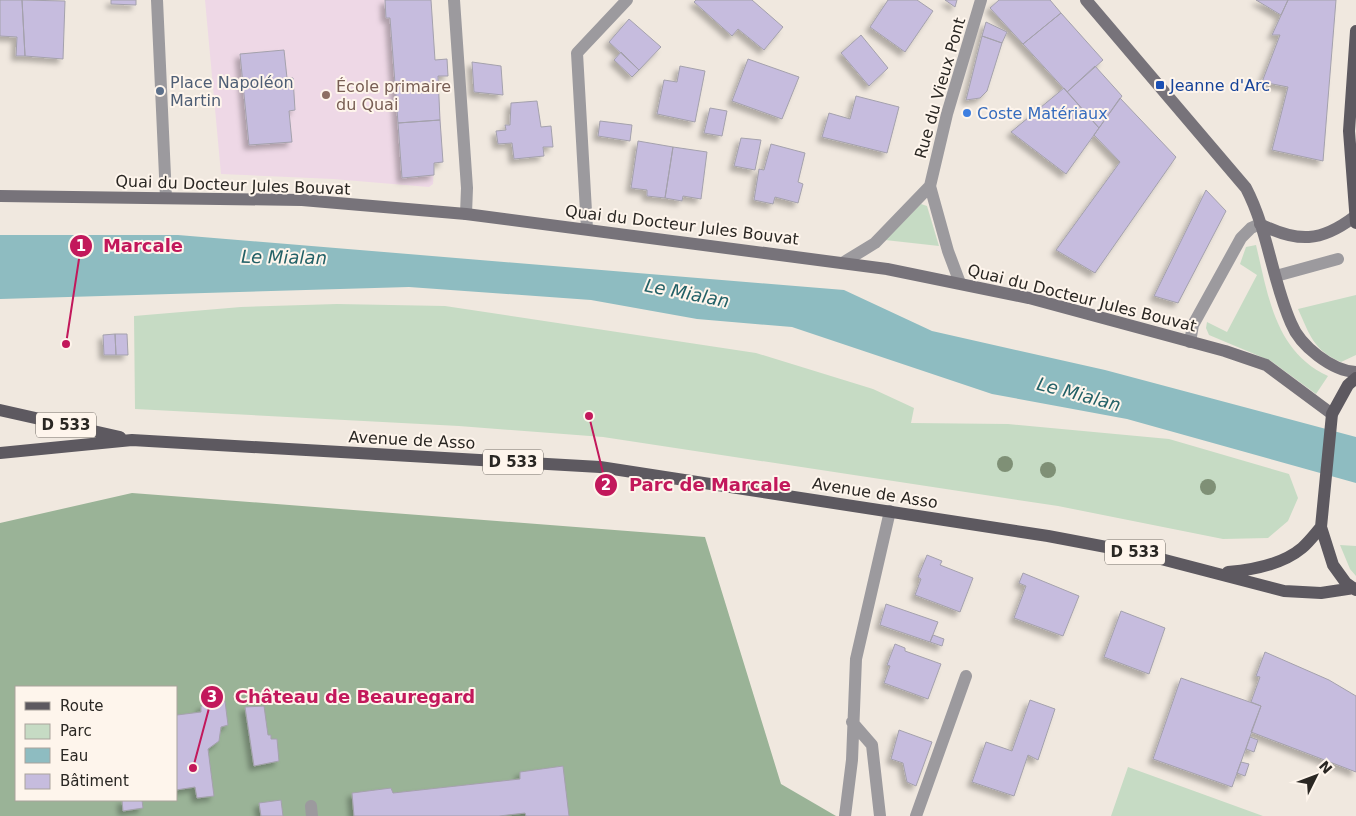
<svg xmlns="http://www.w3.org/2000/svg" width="1356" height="816" font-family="'DejaVu Sans',sans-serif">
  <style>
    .education { fill: #eed8e6 }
    .green { fill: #c6dbc4 }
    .forest { fill: #9ab397; fill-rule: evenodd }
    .water { fill: #8ebcc1 }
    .building { fill: #c6bcde; stroke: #a4a1ac; filter: url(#shadow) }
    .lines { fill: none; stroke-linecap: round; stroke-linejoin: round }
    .lane { stroke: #9c9a9e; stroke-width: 12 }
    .street { stroke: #9c9a9e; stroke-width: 12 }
    .secondary { stroke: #77737a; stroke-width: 12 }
    .primary { stroke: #5d5960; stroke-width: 12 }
    .tree { fill: #7f9076 }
    .transit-dot { fill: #1a4fb4; stroke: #fef5ec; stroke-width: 2 }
    .service-dot { fill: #5c6f8a; stroke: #fef5ec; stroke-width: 2 }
    .education-dot { fill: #8d6e63; stroke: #fef5ec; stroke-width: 2 }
    .shop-dot { fill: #3f7fe0; stroke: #fef5ec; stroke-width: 2 }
    .labels { text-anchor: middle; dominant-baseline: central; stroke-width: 4; stroke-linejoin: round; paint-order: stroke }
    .shield { fill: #fef5ec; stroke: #6a655f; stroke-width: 1 }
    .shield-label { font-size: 15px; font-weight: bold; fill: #2a2723 }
    .service-label { font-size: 16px; fill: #4e5e75; stroke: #fef5ec; text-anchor: start }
    .transit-label { font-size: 16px; fill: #164399; stroke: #fef5ec; text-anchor: start }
    .education-label { font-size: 16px; fill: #785e54; stroke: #fef5ec; text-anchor: start }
    .street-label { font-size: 16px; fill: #2a2723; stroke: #fef5ec }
    .shop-label { font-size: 16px; fill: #366cbe; stroke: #fef5ec; text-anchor: start }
    .water-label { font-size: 18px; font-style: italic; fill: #226066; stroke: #fef5ec }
    .leader { fill: none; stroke: #c2185b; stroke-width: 2 }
    .callout-dot { fill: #c2185b; stroke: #fef5ec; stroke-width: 2 }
    .mark-label { font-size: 15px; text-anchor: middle; font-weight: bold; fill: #fff }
    .callout-label { font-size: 18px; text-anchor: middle; font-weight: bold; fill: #c2185b; stroke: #fef5ec; stroke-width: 4; stroke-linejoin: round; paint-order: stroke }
  </style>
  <defs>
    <filter id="shadow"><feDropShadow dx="-4.5" dy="4.5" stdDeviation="2.5" flood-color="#0004"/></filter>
  </defs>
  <rect width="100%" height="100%" fill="#f0e8df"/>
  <path class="education" d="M205,0H431L435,60L447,59L448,76L438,77L443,162L434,163L433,184L429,187L333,179L221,174Z"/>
  <path class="green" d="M921,204L927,206L939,246L885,240Z
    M1256,245C1268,295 1275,352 1328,376L1316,394L1271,361L1209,335L1206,328L1207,322L1227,332L1257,275L1240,264L1246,247Z
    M1356,295V355L1341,362C1313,350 1310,335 1298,309Z
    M337,304L445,306L756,353L873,389L914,408L911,423L1008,424L1169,439L1289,474L1298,498L1288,521L1268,538L1223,539L1058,506L603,437L459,426L135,409L134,316L241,307Z
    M1340,545L1356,546V576L1350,569Z
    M1128,767L1263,816H1111Z"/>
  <path class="forest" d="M132,493L705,537L781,784L836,816H0V523ZM16,687H176V800H16Z"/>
  <path class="water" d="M0,235H178L844,290L932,331L1105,370L1356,437V483L1127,419L992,394L792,327L697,319L591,300L409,287L0,299Z"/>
  <path class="building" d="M0,0H22L25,56H16L17,37L0,36Z
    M22,0L65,1L63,59L25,56Z
    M111,0H136V5L111,4Z
    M385,0H431L435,60L447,59L448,76H438L440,120L398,123L390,18H386Z
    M696,0H752L783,27L764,50L738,29L732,36L694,2Z
    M888,0H917L933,11L905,52L870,27Z
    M945,0H957L955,7Z
    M999,0H1050L1061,13L1023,44L990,8Z
    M1256,0H1288L1281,15Z
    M1288,0H1336L1323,161L1272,150L1288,87L1262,82L1280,35H1272Z
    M1061,13L1103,60L1067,92L1023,44Z
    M629,19L661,47L639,70L609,42Z
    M986,22L1007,32L1002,43L982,36Z
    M861,35L888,68L869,86L841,53Z
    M982,36L1002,43L987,91L980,98L966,100Z
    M284,50L287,78H293L295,110L289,111L292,142L249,145L240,54Z
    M621,52L639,70L632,77L614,60Z
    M748,59L799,77L782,119L732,101Z
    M472,62L501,66L503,95L474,92Z
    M680,66L705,71L695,122L657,114L664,80L677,82Z
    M1095,66L1122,96L1099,128L1067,92Z
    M1064,88L1099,128L1066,174L1011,132Z
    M856,96L899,107L887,153L822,137L829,113L850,119Z
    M1120,98L1176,157L1095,273L1056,250L1120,162L1094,135Z
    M537,101L541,127L551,126L553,147H543L544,156L514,159L512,143L498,144L496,131L506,130L505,125H510L511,103Z
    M710,108L727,111L722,136L704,133Z
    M440,120L443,162L434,163V175L402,178L398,123Z
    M600,121L632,125L630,141L598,136Z
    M741,138L761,140L755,170L734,166Z
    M638,141L673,147L665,198L647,196V190L631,188Z
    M771,144L805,153L798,182L803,184L798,203L775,197L773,204L754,200L759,169L764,170Z
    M673,147L707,152L701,199L683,196L682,201L665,198Z
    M1206,190L1226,211L1178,303L1154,296Z
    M115,334L116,355H104L103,335Z
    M115,334H127L128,355H116Z
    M927,555L942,561L940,565L973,578L960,612L915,595L921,579L918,577Z
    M1023,573L1079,596L1063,636L1014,618L1026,586L1019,583Z
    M886,604L938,622L930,642L880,625Z
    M1121,611L1165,628L1149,674L1104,657Z
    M933,635L944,639L942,646L930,642Z
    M895,644L905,648V651L941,664L928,699L884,683L890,666L887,665Z
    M1265,652L1329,680L1356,696V772L1251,732L1261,706L1251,702L1260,677L1256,676Z
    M1181,678L1261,706L1232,787L1153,759Z
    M1030,700L1055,709L1038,760L1028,755L1014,796L972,782L986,742L1012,751Z
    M225,701L228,725L221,727L219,741L208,749L214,796L197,798L195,787L176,790V710L177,715L201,712V706Z
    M264,706L268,735H271V739H277L279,761L254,766L245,707Z
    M899,730L932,742L916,786L907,782L903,763L891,759Z
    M1250,737L1258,740L1254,752L1246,749Z
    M1241,762L1249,764L1245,776L1237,773Z
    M563,766L569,816H526L525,813L499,816H354L352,793L391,788L393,793L520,779V772Z
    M122,800H142L143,808L123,811Z
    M281,800L283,816H261L259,803Z"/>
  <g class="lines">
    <path class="lane" d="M1276,276L1338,259
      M1190,342L1193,325L1241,238L1251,228L1260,224
      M311,806L312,816
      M916,816L966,676"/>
    <path class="street" d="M157,0L166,198
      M454,0L467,188L466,214
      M930,186L948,251L960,283
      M587,229L577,53L627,0
      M844,262L875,243L930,186L947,114L981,0
      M852,722L872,745L880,816
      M845,816L852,760L856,659L890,511"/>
    <path class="secondary" d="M1086,0L1246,188C1268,230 1272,280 1291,323C1300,346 1332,371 1356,372
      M0,196L302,200L466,214L887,269L1029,298L1225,351L1266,365L1332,414
      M1260,224C1298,243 1321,242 1354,217"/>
    <path class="primary" d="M1356,31L1349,131L1356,223
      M1356,378L1348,385L1332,414L1321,527L1333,565L1346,583L1356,590
      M0,410L120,437
      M0,453L132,440L600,467L1048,536L1138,553L1284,591L1321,593L1354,588
      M1228,572C1252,570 1283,564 1302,548C1309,542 1315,534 1321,527"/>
  </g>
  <g class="tree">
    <circle cx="1005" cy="464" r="8"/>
    <circle cx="1048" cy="470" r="8"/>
    <circle cx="1208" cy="487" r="8"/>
  </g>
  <rect class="transit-dot" x="1155" y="80" width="10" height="10" rx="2.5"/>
  <circle class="service-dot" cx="160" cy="91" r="5"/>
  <circle class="education-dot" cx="326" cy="95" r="5"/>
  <circle class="shop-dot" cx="967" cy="113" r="5"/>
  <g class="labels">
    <g class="shield">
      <rect x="36" y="412.5" width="60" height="25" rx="4"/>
      <rect x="483" y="449.5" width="60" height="25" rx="4"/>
      <rect x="1105" y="539.5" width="60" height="25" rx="4"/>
    </g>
    <g class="shield-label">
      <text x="66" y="425">D 533</text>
      <text x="513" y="462">D 533</text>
      <text x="1135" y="552">D 533</text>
    </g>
    <g class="service-label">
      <text x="170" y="82">Place Napoléon<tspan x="170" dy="18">Martin</tspan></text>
    </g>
    <g class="transit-label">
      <text x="1170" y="85">Jeanne d'Arc</text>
    </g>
    <g class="education-label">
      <text x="336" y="86">École primaire<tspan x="336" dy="18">du Quai</tspan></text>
    </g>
    <g class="street-label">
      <text transform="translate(940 88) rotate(-74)">Rue du Vieux Pont</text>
      <text transform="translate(233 185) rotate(2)">Quai du Docteur Jules Bouvat</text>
      <text transform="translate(682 225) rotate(7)">Quai du Docteur Jules Bouvat</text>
      <text transform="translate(1082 298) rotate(14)">Quai du Docteur Jules Bouvat</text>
      <text transform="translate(412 440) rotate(3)">Avenue de Asso</text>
      <text transform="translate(875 493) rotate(9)">Avenue de Asso</text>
    </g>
    <g class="shop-label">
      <text x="977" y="113">Coste Matériaux</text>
    </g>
    <g class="water-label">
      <text transform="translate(284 257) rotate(1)">Le Mialan</text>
      <text transform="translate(687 293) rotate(11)">Le Mialan</text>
      <text transform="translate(1079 394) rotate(15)">Le Mialan</text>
    </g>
  </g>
  <path class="leader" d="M66 344L81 246M589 416L606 485M193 768L212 697"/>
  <g class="callout-dot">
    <circle cx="66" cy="344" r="5"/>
    <circle cx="589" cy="416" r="5"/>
    <circle cx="193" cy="768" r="5"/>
    <circle cx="81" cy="246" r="12"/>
    <circle cx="606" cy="485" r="12"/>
    <circle cx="212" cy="697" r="12"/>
  </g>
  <g class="mark-label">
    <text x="81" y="251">1</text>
    <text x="606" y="490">2</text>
    <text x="212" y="702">3</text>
  </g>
  <g class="callout-label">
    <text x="143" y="252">Marcale</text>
    <text x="710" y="491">Parc de Marcale</text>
    <text x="355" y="703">Château de Beauregard</text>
  </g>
  <rect x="15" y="686" width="162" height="115" fill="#fef5ec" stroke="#a9a39c"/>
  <rect x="25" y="702" width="25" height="8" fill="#5d5960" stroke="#a9a39c"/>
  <text x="60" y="711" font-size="15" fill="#2a2723">Route</text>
  <rect x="25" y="724" width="25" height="15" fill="#c6dbc4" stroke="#a9a39c"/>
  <text x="60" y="736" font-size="15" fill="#2a2723">Parc</text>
  <rect x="25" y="748" width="25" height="15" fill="#8ebcc1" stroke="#a9a39c"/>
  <text x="60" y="761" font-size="15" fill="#2a2723">Eau</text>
  <rect x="25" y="774" width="25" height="15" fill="#c6bcde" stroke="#a9a39c"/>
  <text x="60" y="786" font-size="15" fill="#2a2723">Bâtiment</text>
  <g transform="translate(1316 776) rotate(48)" stroke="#fef5ec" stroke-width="4" paint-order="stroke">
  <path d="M0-4L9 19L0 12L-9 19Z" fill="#2a2723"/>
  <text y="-8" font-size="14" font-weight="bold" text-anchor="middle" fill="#2a2723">N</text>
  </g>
</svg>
